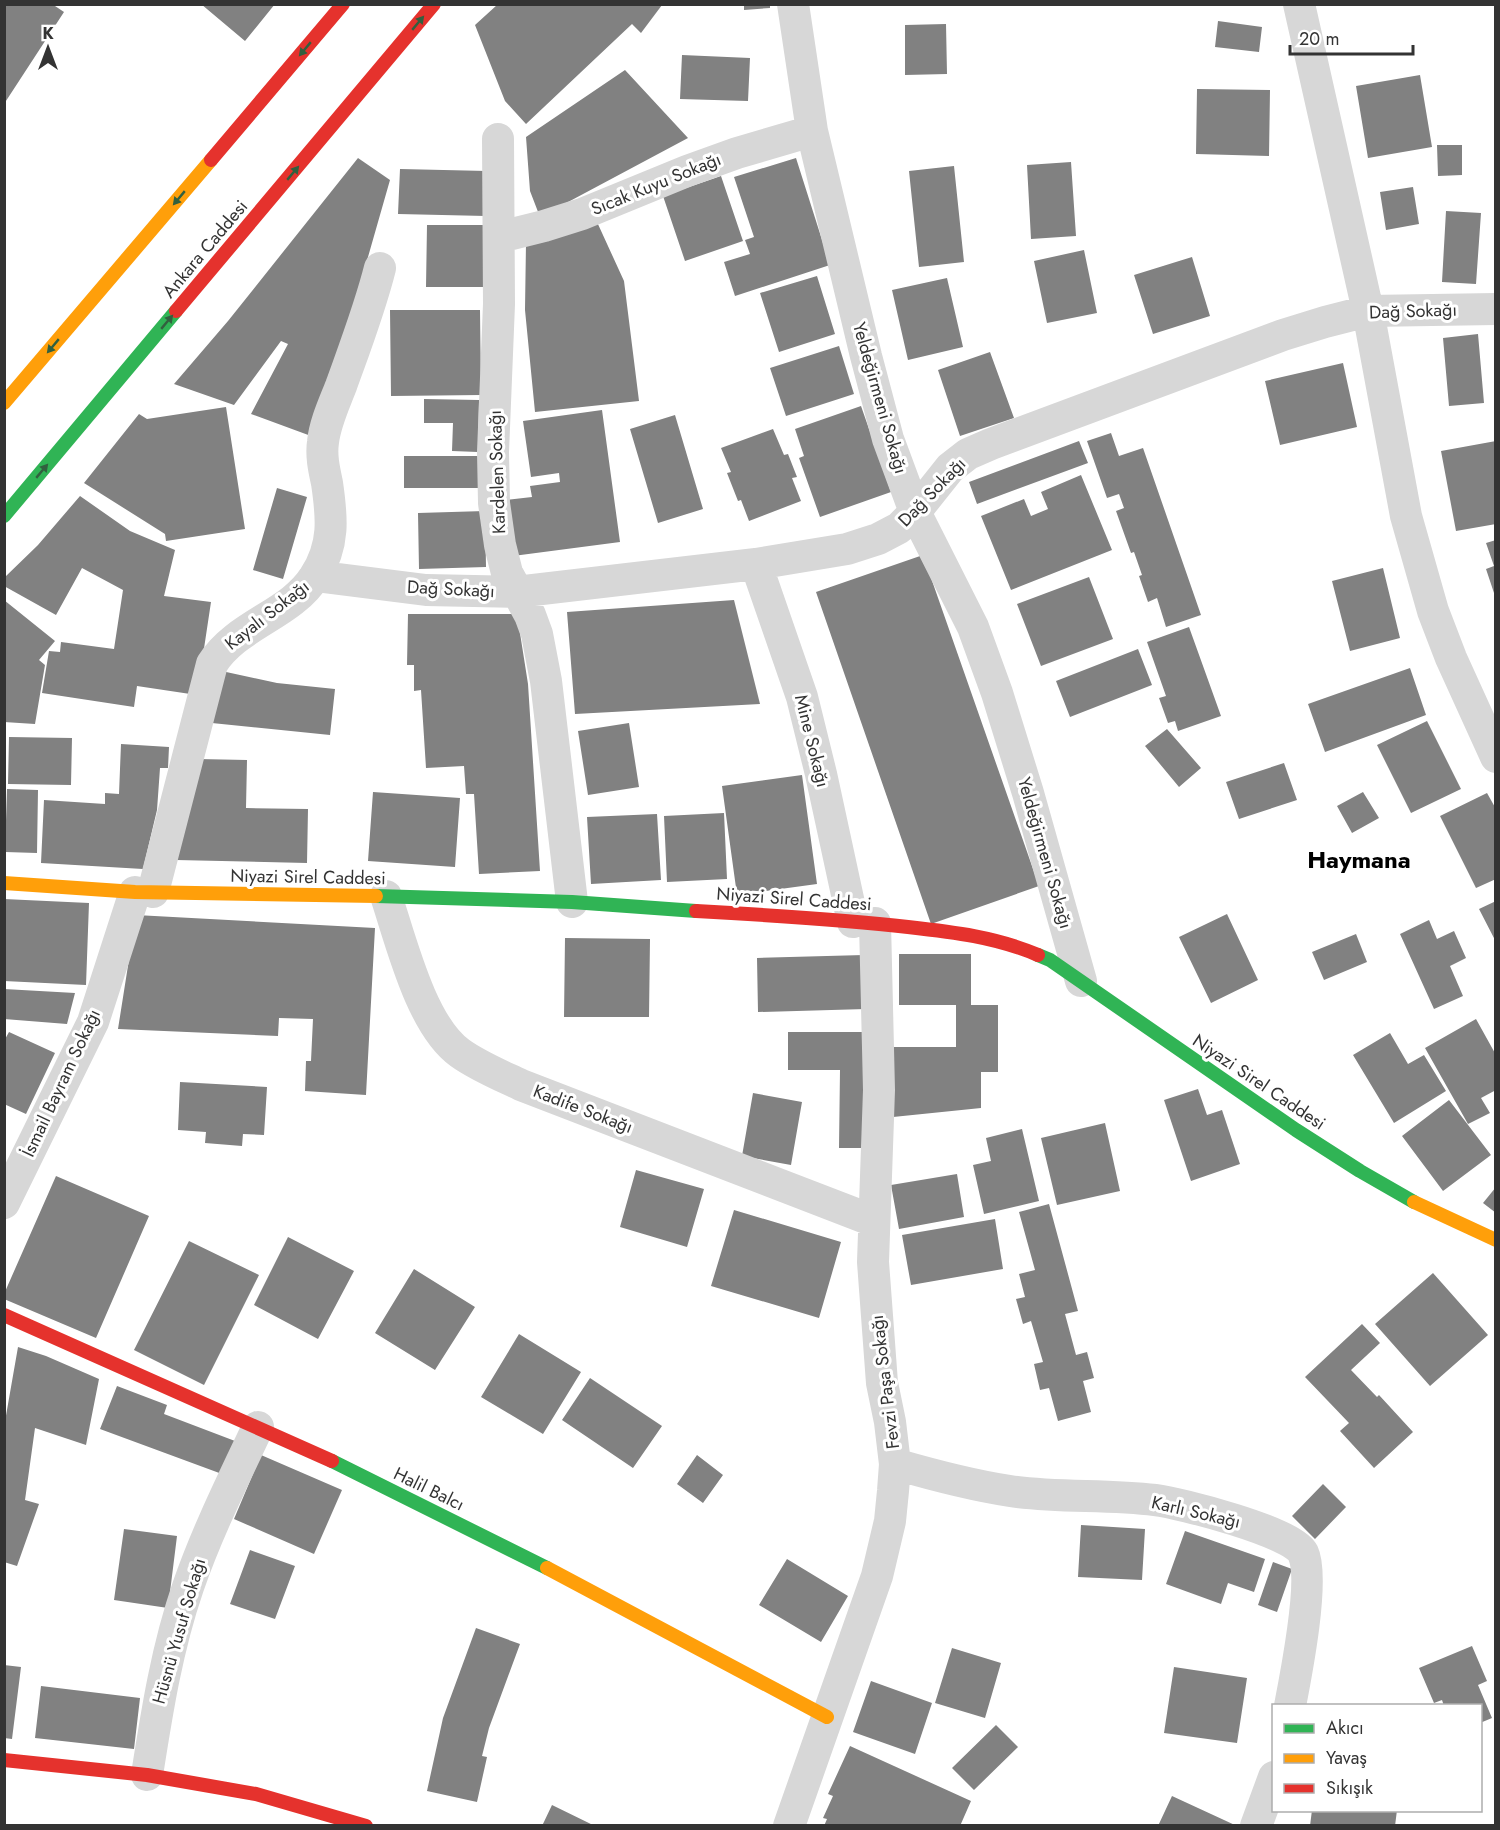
<svg xmlns="http://www.w3.org/2000/svg" width="1500" height="1830" font-family="Jost,sans-serif">
  <style>
    .building { fill: #818181 }
    .lines { fill: none; stroke-linecap: round; stroke-linejoin: round }
    .street { stroke: #d7d7d7; stroke-width: 32 }
    .fast { stroke: #30b455; stroke-width: 14 }
    .slow { stroke: #ff9f0a; stroke-width: 14 }
    .jam { stroke: #e5322d; stroke-width: 14 }
    .oneway { fill: #32603f }
    .labels { text-anchor: middle; dominant-baseline: central; stroke-width: 6; stroke-linejoin: round; paint-order: stroke }
    .street-label { font-size: 18px; fill: #333; stroke: #fff }
    .district-label { font-size: 24px; font-weight: bold; fill: #000; stroke: #fff }
  </style>
  <rect width="100%" height="100%" fill="#fff"/>
  <path class="building" d="M4,4H52L64,12L4,104Z
    M201,4H275L245,41Z
    M744,4H770V8L744,10Z
    M497,5H662L641,33L632,24L526,124L505,101L475,25Z
    M1218,21L1262,27L1259,52L1215,47Z
    M946,24L947,74L905,75V25Z
    M682,55L750,58L748,101L680,99Z
    M625,70L688,138L540,217L530,191L526,137Z
    M1420,75L1432,147L1368,158L1356,86Z
    M1197,89L1270,90L1269,156L1196,154Z
    M1437,145H1462V175L1438,176Z
    M358,158L390,180L338,362L311,436L251,414L288,344L281,341L234,405L174,384L228,321Z
    M796,158L830,265L735,296L724,262L750,254L745,240L754,237L734,177Z
    M1071,162L1076,236L1031,239L1027,165Z
    M954,166L964,262L919,267L909,171Z
    M400,169L487,171L486,216L398,214Z
    M721,176L743,241L685,261L663,196Z
    M1413,187L1419,224L1386,230L1380,192Z
    M1446,211L1481,213L1476,284L1442,282Z
    M597,222L624,281L639,401L535,412L525,310L526,243Z
    M427,225H486L485,287H426Z
    M1084,250L1097,313L1047,323L1034,261Z
    M1192,257L1210,316L1153,334L1134,275Z
    M817,276L835,334L779,352L760,293Z
    M947,278L963,347L908,360L892,290Z
    M390,310H480L481,395L391,396Z
    M1478,334L1484,403L1449,406L1443,338Z
    M839,346L854,394L786,416L770,368Z
    M990,352L1014,418L960,436L938,370Z
    M1343,363L1357,427L1280,445L1265,381Z
    M424,399L479,400L478,452L452,451L453,423H424Z
    M861,406L891,492L820,517L799,458L804,456L795,429Z
    M226,407L245,529L166,541L165,534L84,483L139,414L147,419Z
    M602,410L620,542L513,556L505,500L532,497L530,486L560,482L559,473L531,477L523,421Z
    M675,415L703,509L658,523L630,429Z
    M773,429L784,455L788,454L797,477L792,478L801,501L749,521L741,500L738,501L727,473L731,472L721,448Z
    M1111,433L1119,456L1143,448L1201,615L1166,627L1157,598L1148,602L1139,576L1142,575L1134,552L1131,553L1116,511L1124,508L1119,494L1107,498L1087,441Z
    M1079,441L1088,463L977,504L969,482Z
    M1496,441V524L1456,531L1441,451Z
    M404,456H480V488H404Z
    M1081,475L1112,550L1011,590L981,516L1024,499L1031,516L1048,509L1041,492Z
    M277,488L307,497L283,579L253,570Z
    M80,496L130,531L175,550L164,596L211,602L197,695L137,686L134,707L42,693L49,651L60,652L61,642L114,649L123,590L82,568L56,615L4,586V578L38,545Z
    M485,511L486,567L419,569L418,513Z
    M1496,540V596H1495L1486,569L1494,566L1486,543Z
    M923,555L1039,886L931,924L816,592Z
    M1383,568L1400,638L1350,651L1332,581Z
    M1089,577L1113,639L1041,666L1017,604Z
    M4,600L55,641L39,660L45,665L35,724L4,722Z
    M734,600L760,704L575,714L567,612Z
    M408,614H517L528,684L540,871L479,874L474,794H466L464,766L426,768L421,690L414,691V665H407Z
    M1189,627L1221,716L1178,731L1175,721L1168,723L1159,698L1166,696L1147,642Z
    M1138,649L1152,685L1070,717L1056,681Z
    M1410,668L1426,715L1325,752L1308,704Z
    M217,670L277,683L335,689L330,735L202,722Z
    M1427,721L1461,789L1411,813L1377,745Z
    M629,723L639,787L588,795L578,731Z
    M1167,729L1201,768L1179,787L1145,746Z
    M9,737L72,738L71,785L8,784Z
    M121,744L169,747L168,768H160L157,810L143,869L41,863L44,800L105,804V793L119,794Z
    M198,759L247,760L246,808L308,809L307,863L176,860Z
    M1284,763L1297,800L1239,819L1226,782Z
    M802,775L817,884L737,895L722,786Z
    M7,789L38,790L37,853L5,852Z
    M373,792L460,798L455,867L368,861Z
    M1363,792L1379,818L1352,833L1337,806Z
    M1487,793L1496,809V879L1476,888L1440,816Z
    M724,813L727,879L667,882L664,816Z
    M657,814L661,880L591,884L587,817Z
    M4,899L89,903L86,985L4,981Z
    M1496,901V942L1479,909Z
    M1227,914L1258,980L1211,1003L1179,937Z
    M136,915L375,928L366,1095L305,1091L306,1061H311L313,1019L279,1018L278,1036L118,1029Z
    M1429,920L1437,939L1454,931L1466,958L1450,966L1463,996L1434,1009L1400,934Z
    M1356,934L1367,962L1324,980L1312,952Z
    M565,938L650,939L649,1017H564Z
    M899,954H971V1005H998V1072H981V1108L893,1117L891,1047H956V1005H899Z
    M864,955L866,1009L758,1012L757,958Z
    M4,989L75,993L67,1024L4,1019Z
    M1476,1019L1496,1055V1090L1481,1098L1490,1113L1468,1124L1425,1048Z
    M9,1032L55,1053L26,1114L4,1104V1041Z
    M788,1032H866V1148H839L840,1070H788Z
    M1390,1033L1408,1064L1424,1055L1446,1091L1394,1123L1353,1055Z
    M180,1082L267,1087L264,1135L243,1134L242,1146L205,1143L206,1132L178,1130Z
    M1198,1089L1207,1115L1222,1110L1240,1164L1191,1181L1164,1100Z
    M753,1093L802,1102L791,1165L742,1156Z
    M1449,1100L1491,1155L1443,1191L1402,1136Z
    M1105,1123L1120,1191L1057,1205L1041,1138Z
    M1022,1129L1039,1201L984,1214L973,1165L991,1161L986,1138Z
    M636,1170L704,1189L687,1247L620,1227Z
    M957,1174L964,1217L899,1229L891,1185Z
    M56,1176L149,1216L96,1338L4,1299V1294Z
    M1496,1187V1213L1483,1203Z
    M1049,1204L1078,1311L1065,1314L1076,1355L1087,1352L1094,1378L1083,1381L1091,1412L1058,1421L1049,1388L1040,1390L1034,1364L1043,1362L1031,1321L1023,1324L1016,1299L1025,1297L1019,1274L1035,1270L1019,1212Z
    M734,1210L841,1242L819,1318L711,1286Z
    M995,1219L1003,1269L911,1285L902,1235Z
    M288,1237L354,1271L318,1339L254,1305Z
    M189,1241L259,1275L204,1385L134,1350Z
    M414,1269L475,1307L435,1370L375,1333Z
    M1433,1273L1488,1335L1430,1386L1375,1324Z
    M1362,1324L1380,1343L1351,1370L1377,1397L1379,1395L1413,1432L1374,1468L1340,1431L1349,1423L1305,1377Z
    M519,1334L581,1372L543,1434L481,1397Z
    M18,1347L46,1356L99,1379L86,1445L35,1428L25,1500L39,1504L17,1566L4,1562V1427Z
    M590,1378L662,1426L633,1468L562,1420Z
    M117,1386L167,1405L164,1414L235,1441L222,1474L100,1429Z
    M261,1455L342,1490L314,1554L234,1519Z
    M697,1455L723,1475L703,1503L677,1484Z
    M1323,1484L1346,1507L1315,1539L1292,1516Z
    M1081,1525L1145,1529L1142,1580L1078,1577Z
    M124,1529L177,1536L168,1608L114,1600Z
    M1185,1531L1265,1559L1254,1592L1228,1583L1221,1604L1166,1584Z
    M250,1550L295,1566L275,1619L230,1604Z
    M787,1559L848,1596L821,1642L759,1605Z
    M1273,1562L1292,1569L1277,1612L1258,1605Z
    M476,1628L520,1644L489,1728L482,1756L487,1757L477,1802L427,1791L443,1718Z
    M1472,1646L1487,1681L1478,1685L1492,1718L1480,1723V1706H1444L1442,1700L1434,1703L1419,1668Z
    M952,1648L1001,1663L985,1718L935,1703Z
    M4,1665L21,1667L12,1739L4,1738Z
    M1174,1667L1247,1678L1237,1743L1164,1733Z
    M871,1681L932,1703L915,1754L853,1732Z
    M41,1686L140,1698L134,1749L35,1738Z
    M996,1725L1018,1747L974,1790L952,1768Z
    M850,1746L971,1801L960,1826H824L827,1819L823,1818L833,1796L828,1794Z
    M1172,1796L1237,1826H1158Z
    M552,1805L595,1826H542Z
    M1312,1810H1397L1395,1826H1310Z"/>
  <g class="lines">
    <path class="street" d="M793,4L812,131L866,356L888,439L915,512L973,627L997,693L1028,793L1081,981
      M1299,4L1368,311L1406,516L1433,611L1451,658L1496,757
      M498,139L499,304L493,452L494,503L500,545L507,573L530,615L537,634L546,681L572,902
      M500,237L544,226L582,214L687,171L737,153L812,131
      M756,564L802,697L821,774L853,922
      M315,576L426,590L516,592L756,564L847,549L878,539L899,528L915,512L950,468L968,454L991,444L1283,335L1325,322L1368,311L1496,309
      M153,892L212,664C237,624 291,615 315,576C335,545 332,517 327,483C324,469 321,456 323,442C325,423 334,404 341,386C355,347 370,308 380,268
      M386,896C401,941 421,1025 460,1053C478,1066 500,1075 521,1085L874,1221
      M4,1203L93,1022L135,892
      M895,1464C933,1475 970,1485 1010,1491C1058,1498 1107,1494 1155,1500C1180,1503 1293,1532 1303,1553C1315,1578 1296,1675 1290,1706
      M147,1775C157,1711 167,1648 188,1587C207,1532 233,1480 258,1427
      M789,1826L877,1576L890,1521L893,1491L895,1464L890,1422L882,1383L873,1262L879,1090L875,923
      M1256,1826L1274,1777"/>
    <path class="fast" d="M4,516L176,311
      M376,896L572,902L696,911
      M1038,955L1050,960L1296,1130L1360,1171L1414,1202
      M332,1461L547,1568"/>
    <path class="slow" d="M4,403L211,160
      M4,883L135,892L376,896
      M1414,1202L1496,1240
      M547,1568L827,1717"/>
    <path class="jam" d="M211,160L343,4
      M176,311L434,4
      M696,911C767,915 838,919 908,927C953,932 996,937 1038,955
      M4,1315L332,1461
      M4,1760L147,1775L256,1794L366,1826"/>
  </g>
  <defs><path id="oneway-solid" d="M-6-.8H1V-3.2L6.5 0L1 3.2V.8H-6Z" transform="scale(1.5)"/></defs>
  <g class="oneway">
    <use href="#oneway-solid" transform="translate(418 23) rotate(-50)"/>
    <use href="#oneway-solid" transform="translate(305 49) rotate(130)"/>
    <use href="#oneway-solid" transform="translate(293 173) rotate(-50)"/>
    <use href="#oneway-solid" transform="translate(179 198) rotate(130)"/>
    <use href="#oneway-solid" transform="translate(167 322) rotate(-50)"/>
    <use href="#oneway-solid" transform="translate(53 346) rotate(130)"/>
    <use href="#oneway-solid" transform="translate(42 471) rotate(-50)"/>
  </g>
  <g class="labels">
    <g class="street-label">
      <text transform="translate(656 184) rotate(-22)">Sıcak Kuyu Sokağı</text>
      <text transform="translate(205 249) rotate(-50)">Ankara Caddesi</text>
      <text transform="translate(1413 311) rotate(-2)">Dağ Sokağı</text>
      <text transform="translate(880 398) rotate(74)">Yeldeğirmeni Sokağı</text>
      <text transform="translate(497 472) rotate(-92)">Kardelen Sokağı</text>
      <text transform="translate(932 492) rotate(-46)">Dağ Sokağı</text>
      <text transform="translate(451 589) rotate(3)">Dağ Sokağı</text>
      <text transform="translate(267 615) rotate(-38)">Kayalı Sokağı</text>
      <text transform="translate(812 741) rotate(76)">Mine Sokağı</text>
      <text transform="translate(1045 853) rotate(74)">Yeldeğirmeni Sokağı</text>
      <text transform="translate(308 877) rotate(1)">Niyazi Sirel Caddesi</text>
      <text transform="translate(794 899) rotate(4)">Niyazi Sirel Caddesi</text>
      <text transform="translate(1259 1082) rotate(34)">Niyazi Sirel Caddesi</text>
      <text transform="translate(61 1083) rotate(-65)">İsmail Bayram Sokağı</text>
      <text transform="translate(583 1109) rotate(21)">Kadife Sokağı</text>
      <text transform="translate(885 1382) rotate(-97)">Fevzi Paşa Sokağı</text>
      <text transform="translate(429 1489) rotate(26)">Halil Balcı</text>
      <text transform="translate(1196 1512) rotate(13)">Karlı Sokağı</text>
      <text transform="translate(179 1631) rotate(-74)">Hüsnü Yusuf Sokağı</text>
    </g>
    <g class="district-label">
      <text x="1359" y="859">Haymana</text>
    </g>
  </g>
  <rect width="1500" height="1830" fill="none" stroke="#333333" stroke-width="12"/>
  <rect x="1272" y="1704" width="210" height="108" fill="#ffffff" stroke="#adadad" stroke-width="1.5"/>
  <rect x="1284" y="1724" width="30" height="9" fill="#30b455" stroke="#adadad" stroke-width="1.5"/>
  <text x="1326" y="1734" font-size="18" fill="#333333">Akıcı</text>
  <rect x="1284" y="1754" width="30" height="9" fill="#ff9f0a" stroke="#adadad" stroke-width="1.5"/>
  <text x="1326" y="1764" font-size="18" fill="#333333">Yavaş</text>
  <rect x="1284" y="1784" width="30" height="9" fill="#e5322d" stroke="#adadad" stroke-width="1.5"/>
  <text x="1326" y="1794" font-size="18" fill="#333333">Sıkışık</text>
  <g transform="translate(48 48)" stroke="#ffffff" stroke-width="4.5" paint-order="stroke">
  <path d="M0-4.5L10 22L0 15L-10 22Z" fill="#333333"/>
  <text y="-9" font-size="16" font-weight="bold" text-anchor="middle" fill="#333333">K</text>
  </g>
  <path d="M1290 45v9h123v-9" fill="none" stroke="#333333" stroke-width="3"/>
  <text x="1299" y="45" font-size="18" fill="#333333" stroke="#ffffff" stroke-width="4.5" paint-order="stroke">20 m</text>
</svg>
